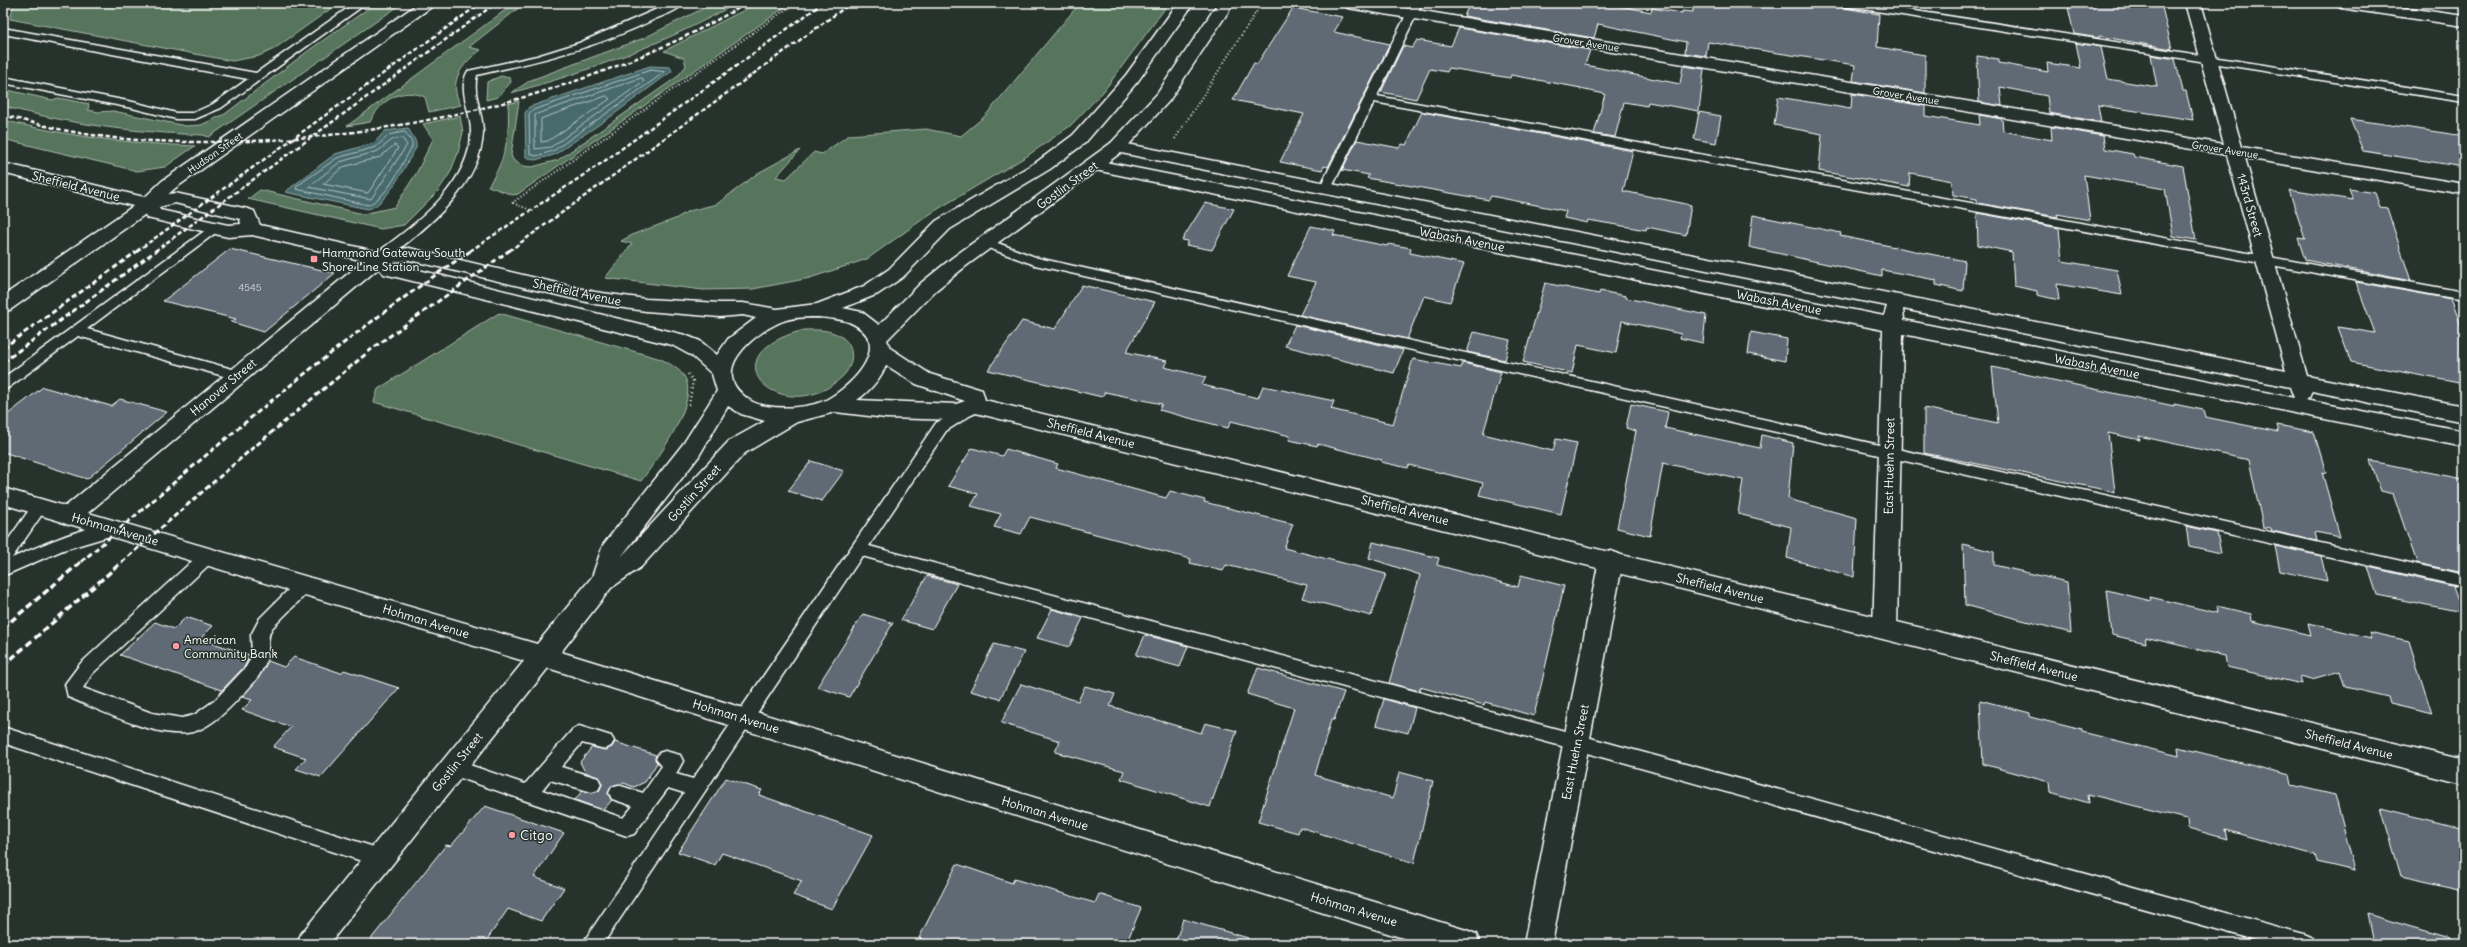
<svg xmlns="http://www.w3.org/2000/svg" width="2467" height="947" font-family="Delius,sans-serif">
  <style>
    .green { fill: #57745b; stroke: #abbaad }
    .water { fill: #476a6c; stroke: #91a6a7 }
    .lines { fill: none; stroke-linecap: round; stroke-linejoin: round }
    .shore { stroke: #b5c3c4; stroke-width: 1 }
    .building { fill: #606b75; stroke: #fff }
    .lane-casing { stroke: #fff; stroke-width: 3 }
    .street-casing { stroke: #fff; stroke-width: 3 }
    .secondary-casing { stroke: #fff; stroke-width: 3 }
    .path-far1 { stroke: #fff; stroke-width: 2; stroke-dasharray: 1 2.5; stroke-linecap: butt }
    .path { stroke: #fff; stroke-width: 2.5; stroke-dasharray: 1 3; stroke-linecap: butt }
    .lane { fill: #26332d; fill-rule: evenodd }
    .street { fill: #26332d; fill-rule: evenodd }
    .secondary { fill: #26332d; fill-rule: evenodd }
    .rail-far2 { stroke: #fff; stroke-width: 2.5; stroke-dasharray: 4.5 2.5; stroke-linecap: butt }
    .rail-far1 { stroke: #fff; stroke-width: 3; stroke-dasharray: 5.5 3; stroke-linecap: butt }
    .rail { stroke: #fff; stroke-width: 3.5; stroke-dasharray: 7 3.5; stroke-linecap: butt }
    .poi-dot { fill: #ff9aa2; stroke: #26332d; stroke-width: 1.5 }
    .labels { text-anchor: middle; dominant-baseline: central; stroke-width: 3; stroke-linejoin: round; paint-order: stroke }
    .far-street-label { font-size: 10px; fill: #fff; stroke: #26332d }
    .number-label { font-size: 10px; fill: #d7dadc }
    .street-label { font-size: 12px; fill: #fff; stroke: #26332d }
    .poi-label { font-size: 12px; fill: #fff; stroke: #26332d; text-anchor: start }
    .near-poi-label { font-size: 14px; fill: #fff; stroke: #26332d; text-anchor: start }
  </style>
  <rect width="100%" height="100%" fill="#26332d"/>
  <filter id="ink" filterUnits="userSpaceOnUse"><feTurbulence type="fractalNoise" baseFrequency=".025" numOctaves="2"/><feDisplacementMap in="SourceGraphic" scale="8" xChannelSelector="R" yChannelSelector="G"/><feConvolveMatrix kernelMatrix="1 2 1 2 8 2 1 2 1" color-interpolation-filters="sRGB"/></filter>
  <g filter="url(#ink)">
    <path class="green" d="M14,3H339L274,49L259,56L232,61L10,19Z
      M376,3H403L209,137L203,135C132,132 72,125 3,106V89L52,100L58,98L89,104L88,110L99,112L113,111L186,126L201,125L225,114L308,51Z
      M515,3H525L469,47L481,50C462,63 447,83 461,105L429,112L425,97C401,86 380,101 370,122L347,126Z
      M714,3H737C666,43 590,71 511,93L531,80L644,38Z
      M758,3H791L518,194L513,195L488,186C506,160 510,135 508,104L519,101L511,155L513,160L523,166L532,167L558,160L677,77L686,66L684,58L664,51Z
      M1080,3H1169L1103,92L1070,126L1027,156L933,212L867,259L810,278L753,289L703,290L605,278L632,244L621,241L634,234L675,219L689,211L717,204L758,173L800,150L776,177L786,179L814,152L822,154L849,135L926,129L961,136L985,116Z
      M501,76L510,78L511,82L498,97L486,100L487,82Z
      M460,116L463,132L458,153L450,173L438,191L404,225L381,229L248,199L260,190L363,214L395,207L417,172L433,139L423,124Z
      M3,120C71,137 125,143 195,146L165,167L137,171L3,139Z
      M499,313L661,359C670,364 678,368 684,376C701,400 656,461 641,481L374,402L378,389Z
      M804,330C814,330 824,329 834,333C854,340 857,361 843,376C787,432 700,357 804,330Z"/>
    <path class="water" d="M650,66L670,67L672,71L613,115L554,155L535,160L526,157L525,113L529,107Z
      M408,128L416,142V148C405,165 388,204 368,209L285,192L335,154L374,143L385,131Z"/>
    <g class="lines">
      <path class="shore" d="M651,70L665,72L553,151L536,156L530,154L529,114L531,111Z
        M642,78L644,81L551,147L535,149V115Z
        M607,96L610,99L548,141L541,142V119Z
        M405,132L412,142V147C400,166 390,195 368,205L296,189L297,186L337,158L376,147L389,135Z
        M402,138L407,145L371,199L308,187L340,162L378,151L392,140Z
        M395,145L398,148L368,193L323,184L343,167L380,157Z"/>
    </g>
    <path class="building" d="M1470,3H1605L1651,12L1652,8L1682,13V11L1693,12V3H1815L1879,14L1877,47L1925,55V93L1853,81L1855,65L1708,42L1706,56L1685,53L1686,42L1598,24L1594,38L1464,16Z
      M2067,3H2161L2172,49L2099,36V38L2074,34Z
      M1293,8L1343,17L1334,32L1390,44L1328,167L1324,166L1322,170L1280,162L1304,114L1233,100L1254,63L1257,64Z
      M1459,28L1590,50L1585,65L1680,84L1683,66L1704,69L1699,111L1648,102L1647,106L1624,102L1615,137L1594,134L1605,94L1580,89L1581,88L1511,75L1510,78L1449,68L1447,72L1430,69L1416,99L1381,92L1403,46L1412,48L1417,40L1451,46Z
      M2076,43L2101,47L2108,79L2157,87L2151,55L2175,59L2183,91H2186L2193,120L2098,105L2101,122L2049,113L2047,96L2000,87L2002,106L1979,102L1977,56L1999,59V63L2048,72L2047,63L2081,68Z
      M1852,94L1925,106V116L1980,125L1979,115L2002,119L2003,131L2052,140L2051,127L2103,136L2105,149L2133,154L2134,157L2183,166L2196,240L2173,236L2165,189L2084,175L2090,220L2057,214L2058,217L1977,203V199L1953,195L1952,181L1910,173L1909,187L1819,171L1822,134L1774,125L1778,97L1851,109Z
      M1422,112L1633,151L1623,191L1691,205L1686,235L1647,227L1646,230L1588,220L1587,223L1564,218L1566,211L1491,196L1489,200L1389,182L1367,178L1369,175L1342,170L1357,140L1399,148L1402,144L1406,145Z
      M1699,112L1721,116L1716,143L1694,139Z
      M2350,119L2464,136V167L2363,151Z
      M2349,189L2375,193L2380,207L2387,208L2411,281L2305,260L2298,238L2305,239L2289,190L2353,200Z
      M1205,203L1234,209L1212,250L1186,245L1188,241L1182,240Z
      M1977,213L2059,228L2062,261L2117,270L2122,295L2057,284L2059,300L2037,295V291L2014,286L2012,252L1978,245Z
      M1753,215L1841,233L1840,236L1965,261L1963,291L1936,285V280L1882,270V276L1749,247Z
      M1311,226L1335,231L1333,235L1387,246L1388,244L1411,248L1410,253L1464,264L1450,302L1424,296L1407,339L1300,315L1316,282L1287,276Z
      M230,249L335,273L264,332L231,322L236,319L163,301Z
      M2356,282L2451,299L2464,333V384L2351,362L2338,327L2375,333Z
      M1545,283L1599,294L1600,291L1626,296V298L1706,315L1703,343L1680,338L1681,334L1622,321L1616,353L1578,345L1572,373L1523,362Z
      M1082,285L1155,302L1126,352L1167,361L1164,367L1206,377L1202,385L1258,398L1263,386L1334,401L1331,409L1393,424L1413,359L1461,368L1463,363L1501,372L1483,434L1553,451L1556,439L1577,443L1561,514L1479,495L1483,483L1409,465L1408,468L1381,462L1382,460L1318,444L1317,446L1289,440L1290,436L1231,421L1228,428L1197,420L1159,410L1162,404L1105,392L1102,397L988,370L1022,321L1055,329Z
      M1295,325L1403,350L1394,373L1285,346Z
      M1474,332L1510,340L1505,360L1467,352Z
      M1751,332L1787,339L1785,361L1748,354Z
      M1992,367L2174,406V404L2203,410L2205,417L2279,432L2277,425L2314,432L2326,473L2322,472L2340,537L2315,532L2317,541L2272,531L2271,528L2263,527L2249,460L2139,436L2140,440L2108,433L2115,492L1924,453V408L1998,423Z
      M43,387L111,406L120,399L167,412L87,479L3,452V418Z
      M1631,404L1668,412L1665,428L1760,448L1762,435L1793,443L1788,499L1857,518L1854,577L1787,558L1791,527L1738,514L1743,480L1663,463L1650,536L1617,528L1636,431L1626,428Z
      M972,448L1002,456L1006,449L1058,464L1056,468L1166,498L1170,491L1205,500L1204,502L1293,524L1284,548L1386,574L1371,616L1302,598L1307,585L1226,565L1223,571L1190,563L1191,559L1030,517L1021,534L994,527L1001,514L971,506L978,494L948,486Z
      M811,461L844,471L822,501L788,491Z
      M2370,461L2464,479V573L2417,563L2393,494L2381,491Z
      M2186,526L2217,533L2221,553L2189,546Z
      M1373,542L1439,558L1437,565L1518,587L1521,575L1564,586L1534,716L1485,702L1484,705L1420,687L1419,691L1389,683L1420,575L1369,558Z
      M1963,544L1994,552V565L2067,582L2071,633L1965,605Z
      M2275,546L2321,556L2327,581L2280,571Z
      M2368,567L2456,587H2453L2462,612L2377,595Z
      M927,576L957,584L932,629L901,620Z
      M2107,590L2151,601L2150,597L2218,613L2217,606L2251,614L2252,621L2311,635L2308,623L2371,638L2369,632L2409,641L2432,714L2390,704L2388,697L2345,687L2340,671L2312,679L2300,676L2302,684L2227,667L2225,656L2145,637L2146,643L2112,635Z
      M1052,609L1083,618L1069,647L1037,638Z
      M863,614L893,623L849,697L817,687Z
      M186,617L213,626L200,639L250,655L245,666L222,690L120,655L155,622L174,629Z
      M1145,635L1188,646L1180,667L1136,655Z
      M994,644L1024,652L1000,699L970,691Z
      M294,657L341,673L344,670L399,688L321,777L296,769L306,758L273,747L291,727L242,710L252,700L242,697L258,679L268,661L284,667Z
      M1258,668L1344,692L1334,720H1331L1315,775L1393,798L1399,772L1433,781L1414,863L1300,827L1298,833L1258,822L1294,708L1247,694Z
      M1021,684L1078,701L1085,686L1115,694L1110,706L1201,733L1205,723L1237,731L1210,807L1121,779L1124,771L1055,752L1060,741L1001,723Z
      M1384,699L1415,708L1408,733L1376,725Z
      M1980,700L2030,713V717L2082,730V732L2179,756L2178,747L2290,775L2292,785L2335,795L2355,871L2317,862L2315,855L2225,830L2227,839L2188,828L2187,819L2088,794L2089,803L2050,792L2049,782L1983,764Z
      M615,742L656,755L655,758L657,763L645,782L634,787L624,783L612,786L608,794L612,800L603,810L575,800L582,791L592,793L599,791L602,785L598,777L585,772L580,762L592,747L606,750L612,747Z
      M726,778L762,790L759,795L873,835L832,909L793,895L802,881L722,853L715,865L678,852Z
      M485,806L564,833L534,877L564,888L541,921L508,909L484,944H367L446,845L451,846Z
      M2381,808L2464,829V890L2401,876Z
      M957,864L1012,883L1014,879L1095,903L1099,894L1141,908L1126,944H936L919,938Z
      M2367,914L2449,938V944H2373Z
      M1183,919L1248,938L1247,944H1175Z"/>
    <g class="lines">
      <defs>
        <path id="lane" d="M355,3H367L221,108L195,119H176L132,108L3,83V77L133,102L176,113H193L213,104L248,79L3,34V28L256,73Z
          M671,3H684C678,11 664,15 655,19C596,48 540,61 477,75C472,94 483,113 483,132C481,188 423,230 384,261H374L373,258L374,255C413,226 471,185 471,131C471,112 457,88 468,71L537,56L579,43Z
          M1412,3H1422L1377,96L2464,292V300L1374,102L1331,189L1325,193L1321,192L1319,189Z
          M1839,3H1864L2464,96V102L1844,6Z
          M214,224L220,228L218,231L87,329L243,372L245,375L243,378L238,380L78,336L8,388L3,390V378Z
          M987,239L1038,258L2464,575V587L1035,265L983,246L981,243L983,240Z
          M969,404L974,405L976,409L974,413L946,431L869,546L1576,734L2304,934L2311,937L2314,944H2270L1576,750L862,556L603,944H582L684,793L668,788L634,834L627,836L446,773L443,767L446,761L452,759L525,784L573,729L579,726L611,736L614,741L611,746L605,749L582,743L561,767L598,778L601,784L598,790L592,792L550,780L542,790L623,818L633,806L612,799L609,793L612,787L618,785L643,793L662,766L656,759L659,753L665,751L680,755L683,761L676,774L693,779L936,423Z
          M39,501L44,503L47,507L12,558C33,549 101,518 120,525L123,529L120,533L63,550L3,576V547L34,503Z
          M208,550L214,552L216,556L214,560L92,674L83,688L152,713L182,718L194,715L214,701L246,667L252,656L251,635L260,618L298,580L304,579L310,580L312,585L310,590L272,628C264,641 273,653 262,670C256,682 246,691 237,700C225,713 210,727 193,732C158,740 100,710 68,697L65,684L80,664L202,552Z
          M3,727L380,849L387,852L389,858L387,864L380,867L3,743Z"/>
        <path id="street" d="M419,3H437L174,189L154,208L10,310L3,311V296L142,200L162,181Z
          M1340,3H1375L2224,144L2185,3H2201L2242,147L2464,184V194L2245,158L2307,376L2464,406V422L2312,391L2309,398L2305,400L2464,431V447L1903,334L1897,629L1894,636L1885,639L1876,636L1873,629L1883,330L1095,170L1089,169L1086,165L1089,161L1095,160L1884,316L1887,306L1111,151L1108,147L1111,143L1117,142L2286,371L2227,155L1348,8ZM1903,309L2290,387L2294,398L1904,320Z
          M2333,3H2372L2464,16V26L2341,8Z
          M379,252L386,254L388,258L386,262L77,522L69,525L61,522L58,516L61,510L372,254Z
          M1611,551L1619,554L1623,560L1552,944H1524L1599,560L1603,554Z"/>
        <path id="secondary" d="M1178,3H1194L1138,81L1085,143L1050,169L950,229L903,277L878,294L843,308L862,312L879,325L921,283L952,258L1111,143L1157,94L1218,3H1234L1169,101L1123,151L966,266L935,291L887,340L890,348L930,374L982,390L985,400L2464,760V784L976,413L958,420L886,418L835,412L797,422L745,453L641,567L611,588L561,652L1466,930L1476,934L1480,944H1422L548,668L329,944H297L301,934L524,661L3,504V488L537,644L592,577L603,545L683,444L717,391L712,374L692,356L672,345L384,274L373,263L252,235L228,237L147,218L141,208L3,173V163L148,198L175,193L248,209L254,211L260,225L379,252L409,248L595,292L646,299L720,303H743L777,309L817,304L864,286L889,269L936,221L1038,161L1073,135L1126,75ZM175,203L240,219L241,224L228,225L160,210L159,207ZM409,260L595,304L646,311L720,317L743,315L756,318L728,339L717,355L700,341L685,335L398,265L394,262ZM819,317C828,318 840,319 849,322C896,342 853,386 826,400C808,408 785,409 766,406C757,405 748,400 742,394C710,366 761,328 786,320C796,317 808,317 819,317ZM886,365L916,384L965,401L956,404L857,400C869,392 881,378 886,365ZM728,406L741,414L765,421L729,441L621,557L699,456Z"/>
      </defs>
      <use href="#lane" class="lane-casing"/>
      <use href="#street" class="street-casing"/>
      <use href="#secondary" class="secondary-casing"/>
      <path class="path-far1" d="M1175,139L1262,3
        M512,203L795,3
        M513,203L535,212"/>
      <path class="path" d="M688,374L693,381L689,405"/>
      <use href="#lane" class="lane"/>
      <use href="#street" class="street"/>
      <use href="#secondary" class="secondary"/>
      <path class="rail-far2" d="M3,115C30,122 58,130 86,134C147,144 211,143 272,140C408,131 544,101 669,44C696,32 722,17 748,3
        M137,251L481,3
        M155,251L496,3
        M470,251L606,160L823,3
        M509,251L851,3"/>
      <path class="rail-far1" d="M3,348L139,250
        M3,362L157,250
        M81,562C208,454 333,343 472,250
        M122,562L248,452L373,348L510,250"/>
      <path class="rail" d="M3,628L82,561
        M3,666L123,561"/>
    </g>
  </g>
  <g class="poi-dot">
    <rect x="310" y="255" width="8" height="8" rx="2"/>
    <circle cx="176" cy="646" r="4"/>
    <circle cx="512" cy="835" r="4"/>
  </g>
  <g class="labels">
    <g class="far-street-label">
      <text transform="translate(1586 43) rotate(9)">Grover Avenue</text>
      <text transform="translate(1906 96) rotate(9)">Grover Avenue</text>
      <text transform="translate(2225 150) rotate(9)">Grover Avenue</text>
      <text transform="translate(215 153) rotate(-35)">Hudson Street</text>
    </g>
    <g class="number-label">
      <text x="250" y="287">4545</text>
    </g>
    <g class="street-label">
      <text transform="translate(1067 185) rotate(-36)">Gostlin Street</text>
      <text transform="translate(76 186) rotate(14)">Sheffield Avenue</text>
      <text transform="translate(2250 205) rotate(74)">143rd Street</text>
      <text transform="translate(1462 239) rotate(11)">Wabash Avenue</text>
      <text transform="translate(577 292) rotate(12)">Sheffield Avenue</text>
      <text transform="translate(1779 302) rotate(11)">Wabash Avenue</text>
      <text transform="translate(2097 366) rotate(11)">Wabash Avenue</text>
      <text transform="translate(223 387) rotate(-40)">Hanover Street</text>
      <text transform="translate(1091 433) rotate(14)">Sheffield Avenue</text>
      <text transform="translate(1889 466) rotate(-89)">East Huehn Street</text>
      <text transform="translate(694 493) rotate(-48)">Gostlin Street</text>
      <text transform="translate(1405 510) rotate(14)">Sheffield Avenue</text>
      <text transform="translate(115 529) rotate(16)">Hohman Avenue</text>
      <text transform="translate(1720 588) rotate(14)">Sheffield Avenue</text>
      <text transform="translate(426 621) rotate(17)">Hohman Avenue</text>
      <text transform="translate(2034 666) rotate(14)">Sheffield Avenue</text>
      <text transform="translate(736 716) rotate(17)">Hohman Avenue</text>
      <text transform="translate(2349 744) rotate(14)">Sheffield Avenue</text>
      <text transform="translate(1575 752) rotate(-79)">East Huehn Street</text>
      <text transform="translate(457 762) rotate(-51)">Gostlin Street</text>
      <text transform="translate(1045 813) rotate(17)">Hohman Avenue</text>
      <text transform="translate(1354 909) rotate(17)">Hohman Avenue</text>
    </g>
    <g class="poi-label">
      <text x="322" y="252">Hammond Gateway South<tspan x="322" dy="14">Shore Line Station</tspan></text>
      <text x="184" y="639">American<tspan x="184" dy="14">Community Bank</tspan></text>
    </g>
    <g class="near-poi-label">
      <text x="520" y="835">Citgo</text>
    </g>
  </g>
  <rect width="2467" height="947" fill="none" stroke="#26332d" stroke-width="16"/>
  <rect x="8" y="8" width="2451" height="931" fill="none" stroke="#fff" stroke-width="1.5" filter="url(#ink)"/>
</svg>
